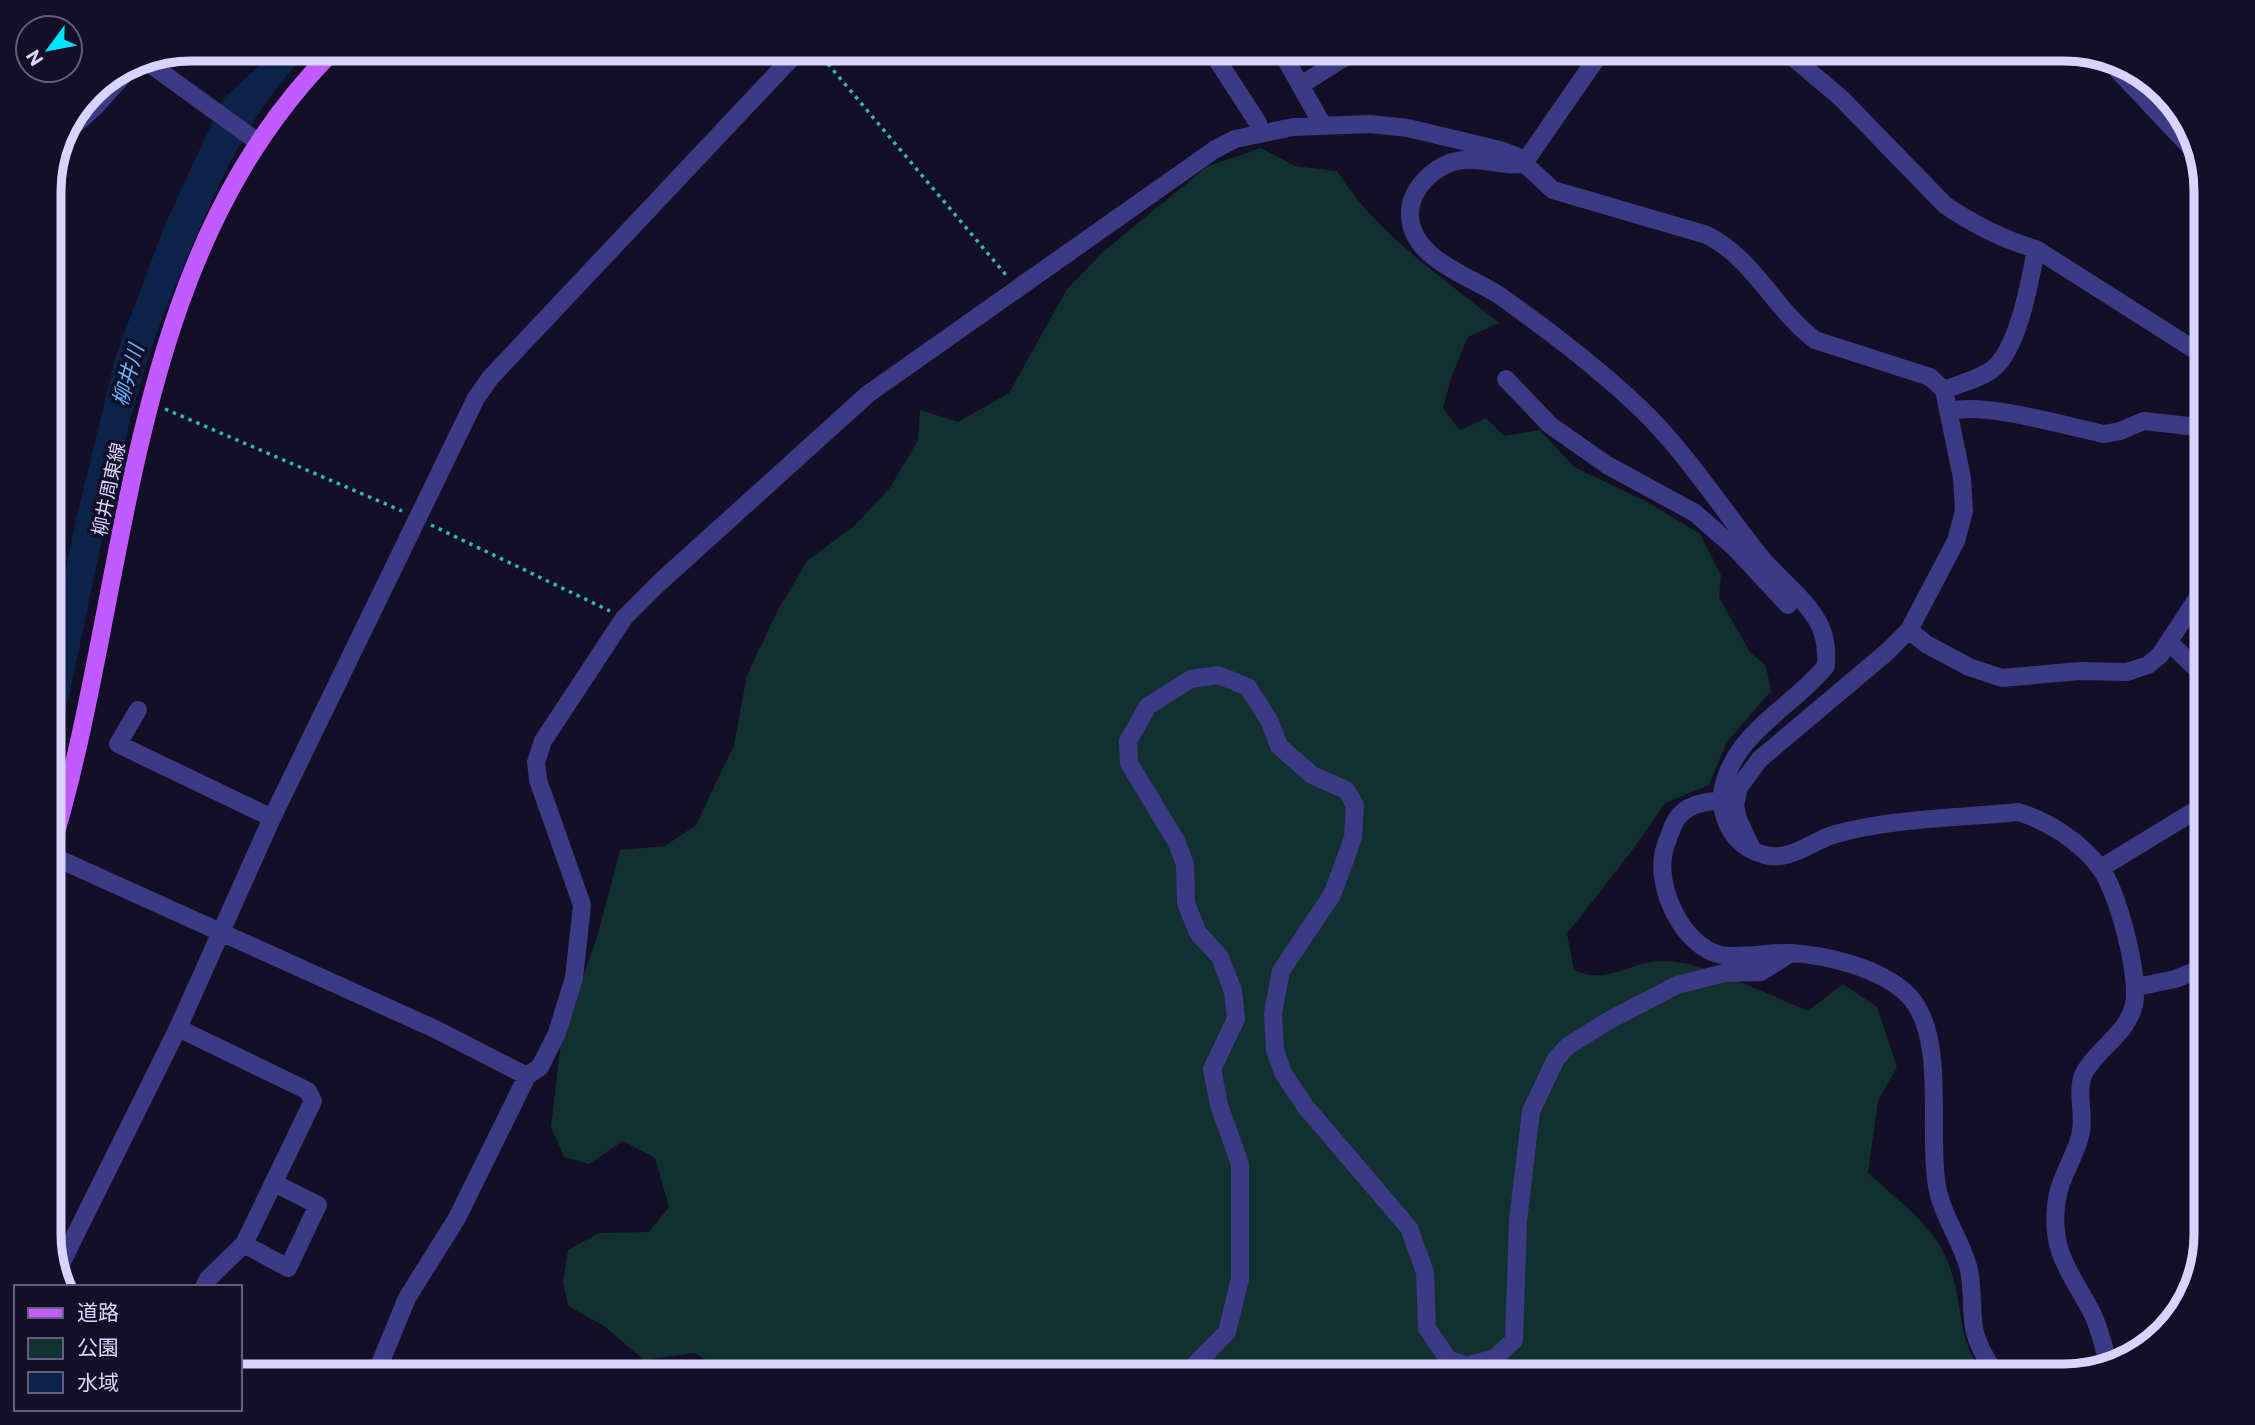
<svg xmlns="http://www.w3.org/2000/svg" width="2255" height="1425" font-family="Commissioner,'Noto Sans JP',sans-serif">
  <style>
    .green { fill: #12302f }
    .water { fill: #0c2248 }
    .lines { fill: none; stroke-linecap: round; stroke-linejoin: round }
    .path { stroke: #2fb8b0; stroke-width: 3.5; stroke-dasharray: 3.5 5; stroke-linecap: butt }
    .minor { stroke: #3d3a85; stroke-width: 18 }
    .major { stroke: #c25bff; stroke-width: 18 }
    .labels { text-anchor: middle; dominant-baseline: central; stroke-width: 7; stroke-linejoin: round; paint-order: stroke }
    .street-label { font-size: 19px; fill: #d9d4ff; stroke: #130f26 }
    .water-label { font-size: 21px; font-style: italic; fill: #62b6ff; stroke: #130f26 }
    .rim { fill: none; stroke: #d9d4ff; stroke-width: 9 }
  </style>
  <rect width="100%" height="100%" fill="#130f26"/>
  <path class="green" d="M1261,148L1295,166L1337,171C1377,235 1441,276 1499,323L1468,337L1451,378L1443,408L1460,430L1486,418L1504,436L1540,430L1574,467L1649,503L1700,534L1721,575L1719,598L1750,652L1766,666L1771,691L1727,742L1709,785L1665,803L1631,852L1567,934L1574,970C1608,986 1630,961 1663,961C1702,961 1772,996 1808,1011L1843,984L1877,1007L1897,1067L1878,1101L1868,1173C1899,1201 1938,1229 1951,1270C1964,1310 1957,1343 1986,1376H727L725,1371L694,1353L644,1360L604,1326L568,1306L563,1282L568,1250L599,1233L649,1232L669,1207L655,1158L623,1141L589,1164L564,1157L551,1127L561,1041L598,934L620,850L665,846L696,825L734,745L747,675L778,610L807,561L855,525L890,488L918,440L920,410L958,422L1009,393L1067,289L1104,251L1208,166Z"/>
  <path class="water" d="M277,49H310C251,112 226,166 193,244C173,291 153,338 139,388C102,518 82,651 49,782V655L76,519L116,355L164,227L223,99Z"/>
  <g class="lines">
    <path class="path" d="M817,51L1006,275
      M165,409L402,511
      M431,525L610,611"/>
    <path class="minor" d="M1210,49L1258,123L1260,132
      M1280,49L1322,124
      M1579,49L1591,64
      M1783,49L1841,98L1945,205C1973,224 2004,240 2036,249L2206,357
      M143,59L258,142
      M2111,63L2195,152
      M1301,85L1358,49
      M60,138L95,107L137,60
      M1524,163L1603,49
      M1521,164C1502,166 1482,158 1463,160C1436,163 1408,189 1410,217C1413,261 1474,277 1503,298C1551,332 1598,368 1640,408C1687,453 1723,511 1764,561C1781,580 1804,598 1817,620C1826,635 1827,650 1826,666C1788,712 1727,735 1721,801
      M1506,379L1550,425L1607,465L1695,513L1735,548L1788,605
      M1944,390C1958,384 1977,380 1990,371C2018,353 2030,281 2036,249
      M1950,411C1985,402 2066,426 2104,434L2120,431L2144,421L2206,428
      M1909,630L1926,644L1969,667L2002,678L2080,671L2127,672L2148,665L2160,655L2206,585
      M2169,642L2206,678
      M138,710L118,744L272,818
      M49,773L71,778
      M50,855L435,1029L527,1076
      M2101,868L2206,804
      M2137,987L2175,979L2206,967
      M178,1028L308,1091L313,1101L244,1244L208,1279L204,1287
      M244,1244L288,1268L318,1205L274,1183
      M58,1270L178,1028L272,818L476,398L491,377L800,49
      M375,1376L407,1298L457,1218L527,1076L540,1067L557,1033L574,978L582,905L538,780L536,762L543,741L624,618L659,583L868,394L1214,150L1235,139L1293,127L1370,124L1408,128L1500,150L1516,156L1553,190L1707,235C1754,259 1774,309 1815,340L1930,377L1944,390L1962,478L1964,511L1956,541L1909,630L1887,652L1760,759L1739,787L1735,805L1738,819L1752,849
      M1184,1376L1227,1332L1240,1279V1164L1219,1105L1212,1069L1236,1019L1233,991L1220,957L1198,933L1186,903L1185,864L1176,841L1129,763L1128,741L1148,706L1191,679L1218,675L1248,687L1270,722L1279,746L1312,775L1346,790L1355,805L1353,838L1332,895L1281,971L1273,1013L1275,1050L1283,1073L1305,1106L1409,1228L1425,1272L1427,1328L1448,1359L1466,1366L1495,1358L1514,1340L1518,1221L1531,1111L1556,1059L1568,1046L1606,1022L1677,985L1724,973L1761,972L1791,953
      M1997,1376C1988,1362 1977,1345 1974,1328C1971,1309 1973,1289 1969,1270C1962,1241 1942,1216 1937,1186C1927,1133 1948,1036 1908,995C1881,968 1827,955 1790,953C1768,952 1742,959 1721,955C1683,947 1655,887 1664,851C1666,843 1670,834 1673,826C1681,806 1701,801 1721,801C1725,828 1737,848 1765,855C1790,862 1813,840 1836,834C1894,818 1959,818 2018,812C2048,821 2081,842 2100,868C2118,891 2140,977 2134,1005C2126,1036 2098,1047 2084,1073C2075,1092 2086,1116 2080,1136C2074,1160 2058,1180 2056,1206C2051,1254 2072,1274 2092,1313C2100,1329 2104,1347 2108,1364"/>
    <path class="major" d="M49,856C133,585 120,263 335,49"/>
  </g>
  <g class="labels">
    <g class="street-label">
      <text transform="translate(108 489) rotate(-78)">柳井周東線</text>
    </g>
    <g class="water-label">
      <text transform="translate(127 375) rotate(-74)">柳井川</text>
    </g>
  </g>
  <path d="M0 0H2255V1425H0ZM191 61H2064A130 130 0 0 1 2194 191V1234A130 130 0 0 1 2064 1364H191A130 130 0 0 1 61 1234V191A130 130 0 0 1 191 61Z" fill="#130f26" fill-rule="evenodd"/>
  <path class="rim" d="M191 61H2064A130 130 0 0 1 2194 191V1234A130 130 0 0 1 2064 1364H191A130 130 0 0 1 61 1234V191A130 130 0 0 1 191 61Z"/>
  <rect x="14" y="1285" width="228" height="126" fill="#130f26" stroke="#625e7d" stroke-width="2"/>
  <rect x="28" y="1308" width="35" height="10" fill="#c25bff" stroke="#625e7d" stroke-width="2"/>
  <text x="77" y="1320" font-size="21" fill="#d9d4ff">道路</text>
  <rect x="28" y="1338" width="35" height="21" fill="#12302f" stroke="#625e7d" stroke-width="2"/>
  <text x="77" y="1355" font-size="21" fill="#d9d4ff">公園</text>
  <rect x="28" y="1372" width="35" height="21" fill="#0c2248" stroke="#625e7d" stroke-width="2"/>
  <text x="77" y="1390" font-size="21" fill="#d9d4ff">水域</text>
  <g transform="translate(49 49) rotate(238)"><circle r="33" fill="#130f26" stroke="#625e7d" stroke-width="2"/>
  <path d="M0-5L12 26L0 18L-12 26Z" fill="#00e5ff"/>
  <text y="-10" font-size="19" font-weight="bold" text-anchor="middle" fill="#d9d4ff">N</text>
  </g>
</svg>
